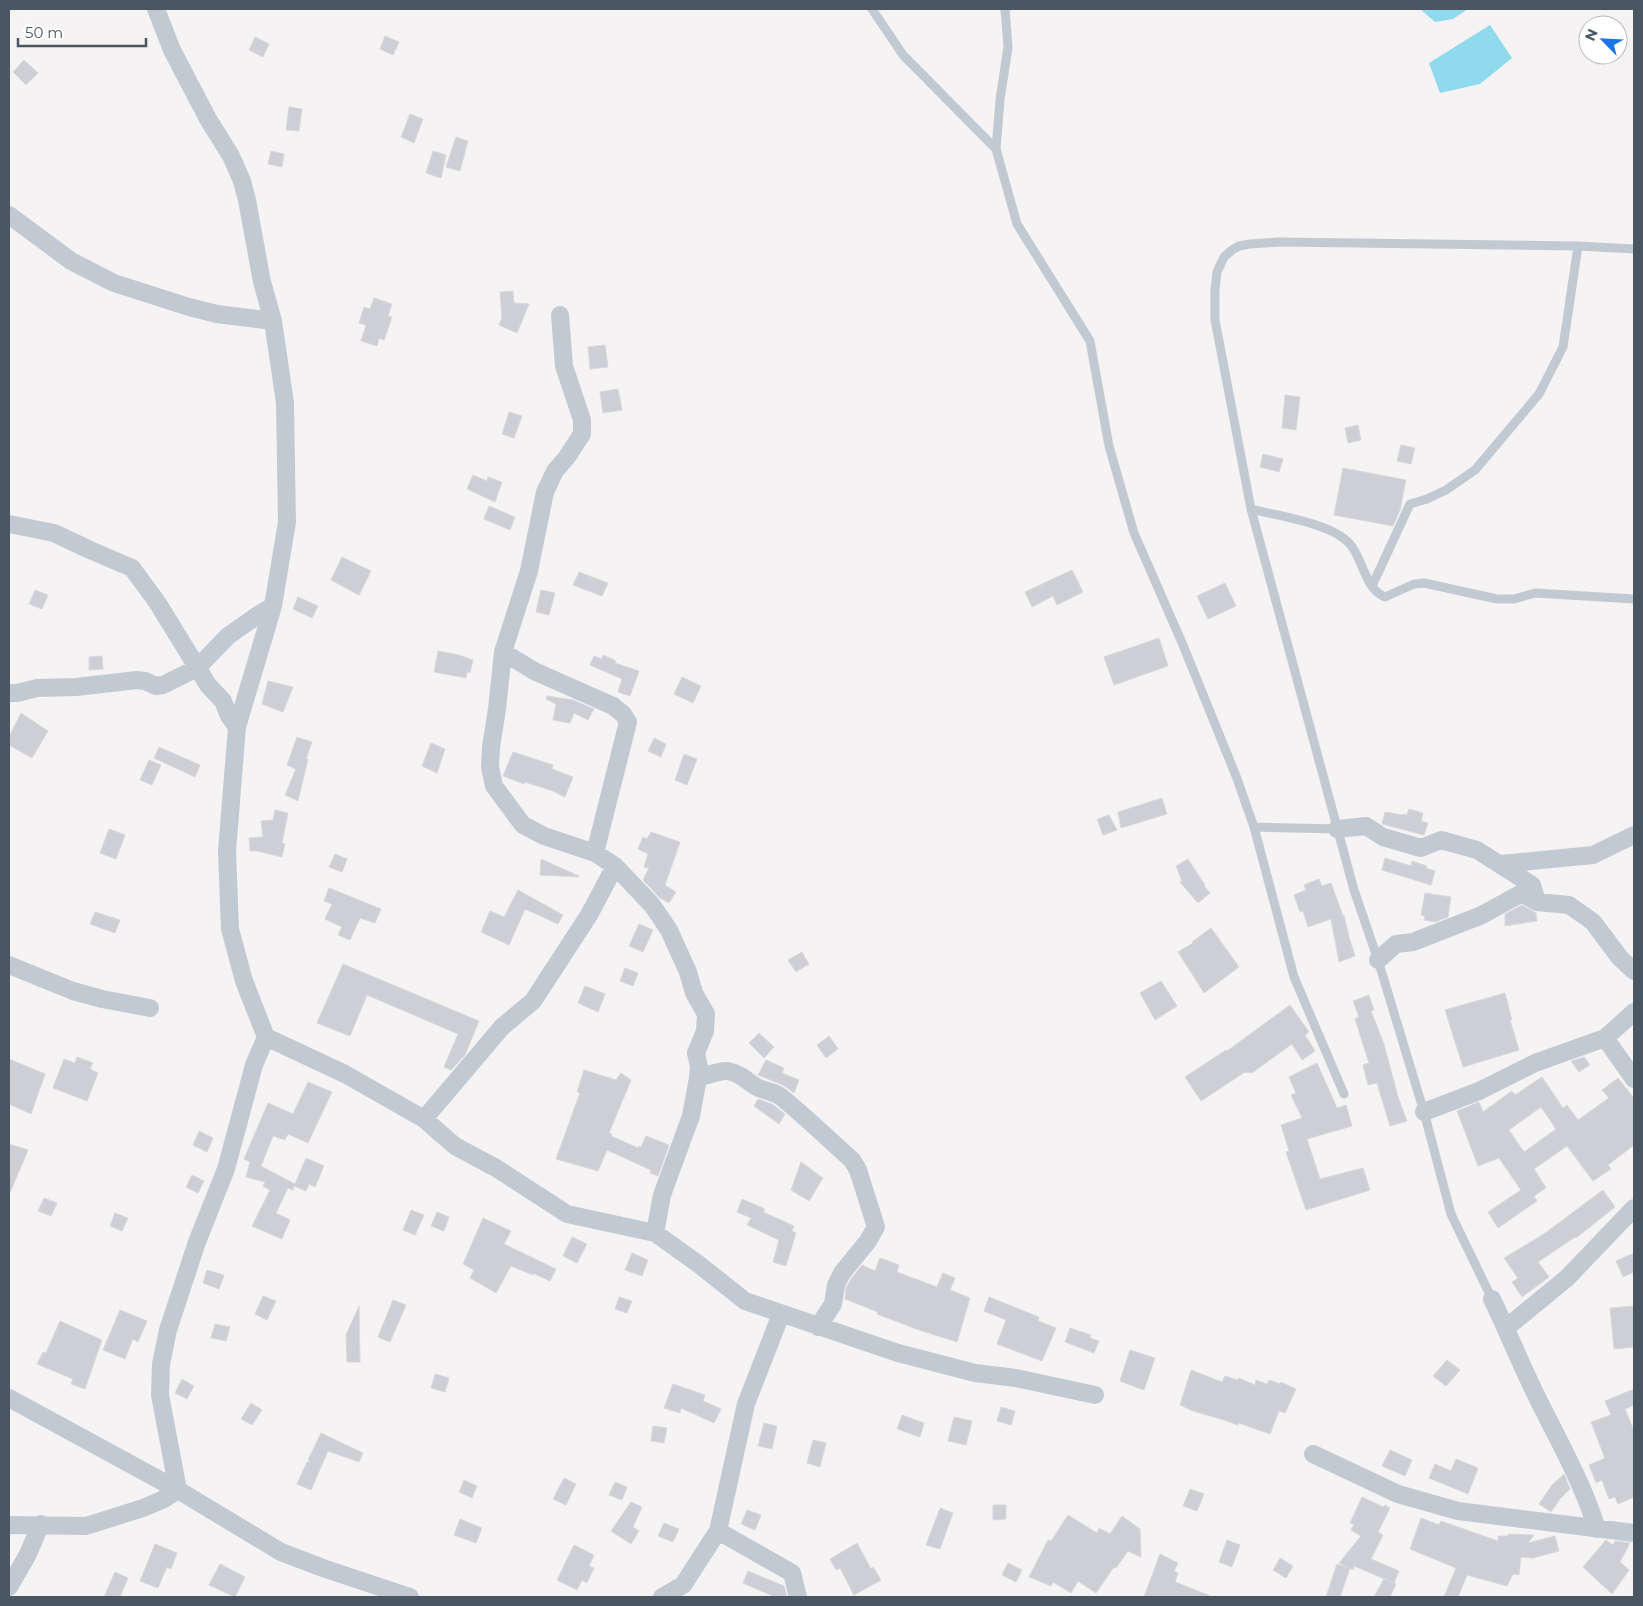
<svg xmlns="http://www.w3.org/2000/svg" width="1643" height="1606" font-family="Montserrat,sans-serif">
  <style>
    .water { fill: #90daee }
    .building { fill: #cdcfd5; stroke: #d7d9de; fill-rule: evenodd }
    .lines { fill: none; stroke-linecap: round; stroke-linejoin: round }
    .lane { stroke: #c1cad2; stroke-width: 9 }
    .street { stroke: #c1cad2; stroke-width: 18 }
  </style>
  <rect width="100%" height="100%" fill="#f5f3f3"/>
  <path class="water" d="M1420,9H1468L1453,19L1435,22Z
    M1490,25L1512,58L1480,84L1440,93L1429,63Z"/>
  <path class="building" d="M385,36L399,42L393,55L380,49Z
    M255,37L269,44L263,57L249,50Z
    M24,60L38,73L26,85L13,72Z
    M289,107L302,109L299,131L286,130Z
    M410,114L423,119L414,143L401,137Z
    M456,137L468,141L460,171L446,167Z
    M271,151L284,154L282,167L268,164Z
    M433,151L446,155L441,178L426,173Z
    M513,291L514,303L529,304L517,333L499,325L502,318L500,292Z
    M374,298L392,304L388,316L392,317L384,340L379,338L377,346L361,341L366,325L359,323L364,307L370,309Z
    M605,345L608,367L590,369L588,347Z
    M618,389L622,410L603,413L600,392Z
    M1285,395L1300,397L1296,430L1282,428Z
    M509,412L522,416L514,438L502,434Z
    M1358,425L1361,440L1348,443L1345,428Z
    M1401,445L1415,448L1411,464L1397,461Z
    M1263,454L1283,459L1279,472L1260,467Z
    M1343,468L1406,480L1400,510L1393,526L1334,515Z
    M473,475L487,481L488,477L502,482L495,502L467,489Z
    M489,506L515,517L510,530L484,519Z
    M342,557L371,571L359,595L331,580Z
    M1072,570L1083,592L1057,605L1053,596L1032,607L1025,592Z
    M579,572L608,583L602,596L573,585Z
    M1225,583L1236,606L1208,619L1197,596Z
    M35,590L48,595L42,609L29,604Z
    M541,590L555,593L549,615L536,612Z
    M298,597L318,606L312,618L293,609Z
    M1159,638L1168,666L1114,685L1104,657Z
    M438,651L459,655L473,660L470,673L467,672L466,678L434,672Z
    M603,655L616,661L615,663L639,671L630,696L618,692L622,679L590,665L594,656L602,659Z
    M102,656L103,669L89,670V657Z
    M682,677L701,686L693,703L674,694Z
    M268,681L293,687L283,712L262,704Z
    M547,696L573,700L594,709L588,720L574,713L570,723L553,720L556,704L546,699Z
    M21,713L48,731L32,758L9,745V737Z
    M297,737L312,742L306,759H308L298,801L285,795L296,769L287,765Z
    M654,738L666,744L661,757L648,751Z
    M431,743L445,749L437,773L422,766Z
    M159,747L200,765L195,777L154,758Z
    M513,752L553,765L552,769L573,777L565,797L553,791L525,782L524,784L503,776Z
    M684,754L697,759L687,785L675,780Z
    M149,760L161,765L152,785L140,780Z
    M1162,798L1167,814L1121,828L1118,812Z
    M1409,809L1423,813L1421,821L1428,823L1424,835L1382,824L1385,812L1402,815L1403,814L1407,815Z
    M275,810L288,813L282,843L285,844L282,857L257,851H250L249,838L263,837L261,821L273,820Z
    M1109,815L1117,830L1103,835L1097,819Z
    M109,829L125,835L116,859L100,853Z
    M651,832L680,842L665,885L676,892L669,903L660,898L643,880L649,868L644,867L648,854L638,849L643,837L647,839Z
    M335,854L347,859L342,872L329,867Z
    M1385,858L1411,866L1412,861L1427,866L1426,868L1435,871L1431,885L1382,870Z
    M541,859L579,876V877L540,875Z
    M1188,859L1205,885L1204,886L1210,893L1198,903L1180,882L1182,881L1176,866Z
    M1319,879L1322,886L1331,883L1343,916L1344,915L1349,937L1355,956L1339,962L1331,919L1308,927L1303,911L1300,912L1294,895L1306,890L1304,885Z
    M329,888L381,909L375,923L360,918L350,940L338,935L342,927L325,919L332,904L324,901Z
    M518,890L563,915L558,924L525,909L509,945L481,932L490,911L504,917Z
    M1425,893L1451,897L1448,917L1435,922L1424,920L1425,916L1421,915Z
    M1522,905L1536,913L1537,921L1505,926V914Z
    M95,912L120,920L115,933L90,924Z
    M639,924L653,930L643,952L629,946Z
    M1211,928L1239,967L1204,993L1178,952L1193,943L1192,942Z
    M802,952L809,964L796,972L788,960Z
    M343,964L479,1021L465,1055L451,1070L444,1067L458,1034L367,995L350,1036L317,1023Z
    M625,968L638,973L633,986L620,981Z
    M1161,981L1177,1006L1155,1020L1140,993Z
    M585,986L605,994L598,1012L578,1003Z
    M1505,993L1512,1020H1510L1519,1050L1463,1067L1445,1010Z
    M1369,995L1374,1010L1371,1011L1384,1044L1398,1097L1407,1121L1390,1126L1377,1083L1368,1085L1363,1065L1369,1063L1355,1019L1359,1017L1353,1001Z
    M1290,1005L1309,1032L1305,1035L1315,1051L1302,1060L1292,1044L1252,1073L1245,1072L1201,1101L1185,1077L1226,1050L1227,1051Z
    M759,1033L774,1047L764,1058L749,1043Z
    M829,1036L838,1049L826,1058L817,1045Z
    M77,1057L93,1063L90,1069L98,1073L87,1101L53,1088L64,1059L75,1063Z
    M1584,1057L1590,1065L1579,1072L1571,1061Z
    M9,1059L45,1074L31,1114L9,1104Z
    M766,1060L784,1068L782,1073L799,1080L794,1093L783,1085L758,1075Z
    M1317,1063L1337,1108L1346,1105L1352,1126L1307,1139L1320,1179L1363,1168L1370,1190L1306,1210L1286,1152L1289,1151L1281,1125L1302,1118L1291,1095L1296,1093L1289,1077Z
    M584,1070L616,1080L621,1073L631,1080L609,1133L612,1134L611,1136L638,1148L639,1146L641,1147L646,1136L669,1145L658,1176L650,1173L651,1170L607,1150L598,1171L556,1159L580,1093L577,1092Z
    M1542,1077L1563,1108L1567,1105L1578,1120L1609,1098L1602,1090L1618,1078L1634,1098V1145L1608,1165L1611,1169L1593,1181L1567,1146L1534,1169L1546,1188L1534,1196L1537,1201L1498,1228L1488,1212L1521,1190L1499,1158L1478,1166L1457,1111L1479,1102L1483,1112L1512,1091L1515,1095ZM1541,1107L1556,1129L1524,1152L1509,1130Z
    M308,1082L332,1092L308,1143L288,1134L285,1140L273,1136L261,1166L295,1184L306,1158L324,1166L315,1187L309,1184L306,1191L294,1186L293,1190L288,1188L276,1213L290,1220L282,1239L252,1226L270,1190L263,1186L265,1182L246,1177L250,1162L244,1159L268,1103L293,1114Z
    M758,1099L772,1104L785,1114L779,1124L754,1106Z
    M199,1131L213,1138L207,1152L193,1145Z
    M9,1144L28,1150L9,1195Z
    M801,1162L823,1178L809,1201L791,1190Z
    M192,1175L204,1181L198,1193L186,1187Z
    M1603,1190L1615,1207L1576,1238L1575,1237L1538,1262L1549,1277L1522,1297L1512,1282L1518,1278L1504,1258L1544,1234Z
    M44,1198L57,1203L51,1216L38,1211Z
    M742,1199L765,1209L763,1212L794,1226L792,1231L796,1233L786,1266L773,1262L779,1240L747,1225L751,1218L737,1212Z
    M411,1210L424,1215L415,1235L403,1230Z
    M437,1212L449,1217L444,1231L431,1226Z
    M115,1213L128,1218L122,1231L110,1226Z
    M483,1218L511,1231L504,1244L556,1269L550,1281L533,1273V1275L511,1266L496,1293L470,1278L474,1270L463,1264Z
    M572,1237L587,1244L577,1263L563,1256Z
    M632,1253L648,1260L642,1276L625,1270Z
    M1634,1253V1272L1623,1277L1616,1261Z
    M880,1258L899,1265L897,1272L937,1287L943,1273L955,1278L950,1290L970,1298L957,1342L919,1330L877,1314L878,1312L845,1299L846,1288L851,1279L862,1265L875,1271Z
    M207,1270L224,1275L219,1289L203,1283Z
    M263,1296L276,1301L267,1320L255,1314Z
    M619,1297L632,1301L627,1313L615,1309Z
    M989,1297L1039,1317L1038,1321L1056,1328L1042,1361L997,1344L1006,1320L984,1311Z
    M393,1300L406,1305L390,1342L378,1337Z
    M359,1306L360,1362H347L346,1335Z
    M1634,1306V1347L1614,1349L1610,1308Z
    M120,1310L147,1321L138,1342L133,1339L125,1359L103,1350Z
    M60,1321L102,1340L85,1389L71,1384L73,1379L37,1364L43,1352L46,1353Z
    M215,1324L230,1327L226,1341L211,1338Z
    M1070,1328L1091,1335L1090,1338L1099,1341L1094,1353L1065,1342Z
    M1130,1350L1155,1358L1144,1390L1120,1381Z
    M1447,1360L1460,1370L1446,1386L1433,1376Z
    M1191,1370L1222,1382L1225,1376L1238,1380L1239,1378L1255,1385L1256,1380L1267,1384L1269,1380L1280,1384L1281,1382L1296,1389L1285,1413L1279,1411L1270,1434L1239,1423L1238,1425L1227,1421L1193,1411L1180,1405Z
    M435,1374L449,1378L445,1392L431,1388Z
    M182,1379L194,1386L187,1399L175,1393Z
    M673,1384L705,1395L703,1401L721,1409L714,1423L681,1408L680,1413L664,1408Z
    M1634,1389V1405L1625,1409L1634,1431V1497L1618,1504L1615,1497L1609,1499L1602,1480L1596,1483L1589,1465L1605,1458L1591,1422L1611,1415L1605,1401Z
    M251,1403L262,1410L252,1425L241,1419Z
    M1001,1407L1015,1411L1011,1425L997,1421Z
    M902,1415L924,1423L920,1437L897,1429Z
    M954,1417L972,1421L966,1445L948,1441Z
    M764,1423L777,1426L772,1449L758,1446Z
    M653,1426L667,1428L664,1443L651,1441Z
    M321,1433L363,1453L359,1462L328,1451L311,1490L297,1484L307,1462H311L308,1460Z
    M813,1440L826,1443L820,1467L807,1463Z
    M1390,1450L1412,1460L1405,1476L1382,1466Z
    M1456,1459L1478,1468L1468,1494L1429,1478L1435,1464L1451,1471Z
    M1564,1474L1570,1489L1560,1499L1551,1512L1539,1504L1552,1485Z
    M564,1478L576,1484L566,1505L553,1499Z
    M464,1480L477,1486L472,1498L459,1492Z
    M615,1482L627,1487L622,1500L609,1495Z
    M1190,1489L1204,1494L1197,1511L1183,1506Z
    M1362,1497L1383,1507L1385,1505L1390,1508L1378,1532L1383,1535L1371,1559L1399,1571L1394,1583L1354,1566L1353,1570L1339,1563L1361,1536L1351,1530L1354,1524L1350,1523Z
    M631,1502L642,1507L633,1527L639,1531L631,1544L611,1531Z
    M993,1505H1006V1519L993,1520Z
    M940,1508L953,1513L940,1549L926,1545Z
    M747,1510L761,1515L755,1530L741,1524Z
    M1068,1515L1097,1533L1099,1528L1110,1534L1122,1516L1140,1529L1141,1557L1128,1551L1116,1568L1114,1567L1096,1593L1078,1581L1071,1593L1053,1582L1051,1586L1029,1577L1048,1540L1051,1541Z
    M1421,1518L1439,1525L1441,1521L1498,1541V1536H1508V1534L1534,1535L1528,1543L1555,1536L1559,1551L1533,1558L1521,1557L1519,1575L1513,1574L1507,1586L1467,1575L1458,1597H1444L1456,1568L1410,1549Z
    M460,1519L482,1528L476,1543L454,1535Z
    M664,1523L679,1529L673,1542L658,1536Z
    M1227,1540L1240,1545L1232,1567L1219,1562Z
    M1606,1540L1613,1545L1615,1541L1630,1543L1620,1562L1629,1570L1612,1594L1583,1567Z
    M857,1543L871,1569L873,1567L881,1580L854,1595L840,1568L836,1570L830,1559Z
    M155,1544L177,1553L171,1569L167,1567L158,1588L140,1581Z
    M574,1545L594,1555L589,1566L594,1568L587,1583L582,1580L577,1590L557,1580Z
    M1160,1554L1178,1563L1174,1571L1178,1573L1175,1582L1213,1597H1144Z
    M1280,1558L1293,1566L1286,1578L1273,1570Z
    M1008,1563L1022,1570L1016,1582L1002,1575Z
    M220,1564L245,1577L235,1597L209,1585Z
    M1337,1564L1350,1568L1340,1597H1326Z
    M748,1571L784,1586L787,1597H775L743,1583Z
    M115,1572L128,1578L120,1597H104Z
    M1384,1579L1396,1584L1390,1597H1374Z"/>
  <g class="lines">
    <path class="lane" d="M872,9L903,55L996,149
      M1005,9L1008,47L1000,100L996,149L1017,224L1090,341L1109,446L1134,533L1183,645L1236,776L1254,827L1337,829
      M1251,509C1278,516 1331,523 1349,543C1364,559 1363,587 1385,597L1414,584L1424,583L1497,599H1514L1535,593L1634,599
      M1372,586L1410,504L1427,499L1446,490L1475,470L1539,394L1563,347L1578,246
      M1254,827L1294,977L1344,1094
      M1492,1299L1451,1214L1424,1112L1378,960L1354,890L1251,509L1215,320V289L1217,272L1224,257L1232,250L1239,246L1250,244L1279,242L1578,246L1634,249"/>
    <path class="street" d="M156,9L172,50L208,119L231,156L242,181L247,200L262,282L273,321
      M9,215L71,261L114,283L189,307L217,314L273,321L285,403L287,522L273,606L237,727
      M560,315L564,366L582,420V434L567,457L555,471L545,492L529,571L503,652L497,709L491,747L490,767L494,786L523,825L544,836L595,853L615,866L652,905L669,930L688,972L694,993L706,1014L705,1031L696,1053L699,1067L698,1078L691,1116L662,1195L655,1233
      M9,524L54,533L90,550L132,568L157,602L208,685L223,701L229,716L237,727L227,851L230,929L244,981L266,1037L345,1074L424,1119L455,1146L496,1168L567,1214L655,1233L697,1263L745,1301L898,1353L975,1373L1016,1378L1095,1395
      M503,652L534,671L613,706L623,714L628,722L595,853
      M9,693H17L37,688L76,687L137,680L145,681L156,686L163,685L197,668L228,636L255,617L273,606
      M1337,829L1366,826L1383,837L1421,848L1441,840L1477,850L1532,885L1537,902
      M1501,864L1593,855L1634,835
      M1378,960L1396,944L1413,942L1482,915L1522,893L1537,902L1569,905L1593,922L1620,958L1634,971
      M9,965L73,991L102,999L150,1008
      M1605,1038L1634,1079
      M698,1078C707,1076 719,1070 728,1071C739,1073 746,1080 755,1086C762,1091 773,1091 780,1096C805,1116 828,1139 852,1160L858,1170L876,1227L868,1241L842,1273L836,1285L833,1304L818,1327
      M1424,1112L1479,1091L1535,1063L1605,1038L1634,1012
      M424,1119L502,1027L533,1001L589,915L615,866
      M1492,1299C1507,1330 1520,1362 1535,1393C1557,1438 1582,1481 1597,1529
      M1506,1328L1567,1278L1634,1208
      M9,1398L178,1490L281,1552L323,1568L410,1597
      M1313,1454L1398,1494L1458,1511L1634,1533
      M9,1525L86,1526L143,1508L162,1500L178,1490L160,1395L161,1364L168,1330L197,1242L226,1169L254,1065L266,1037
      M718,1531L792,1573L798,1597
      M9,1587L27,1556L41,1524
      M662,1597L683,1585L718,1531L746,1404L781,1314"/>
  </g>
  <rect width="1643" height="1606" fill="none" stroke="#4a5661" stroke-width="20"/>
  <g transform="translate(1603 40) rotate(294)"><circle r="24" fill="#ffffff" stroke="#b7bbc0"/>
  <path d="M0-4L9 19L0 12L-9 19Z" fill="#1a73e8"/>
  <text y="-8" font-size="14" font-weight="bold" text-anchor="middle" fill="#4a5661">N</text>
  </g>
  <path d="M18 38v8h128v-8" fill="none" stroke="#4a5661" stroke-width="2.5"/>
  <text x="25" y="38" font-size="15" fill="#4a5661" stroke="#ffffff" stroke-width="4" paint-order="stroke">50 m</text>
</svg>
